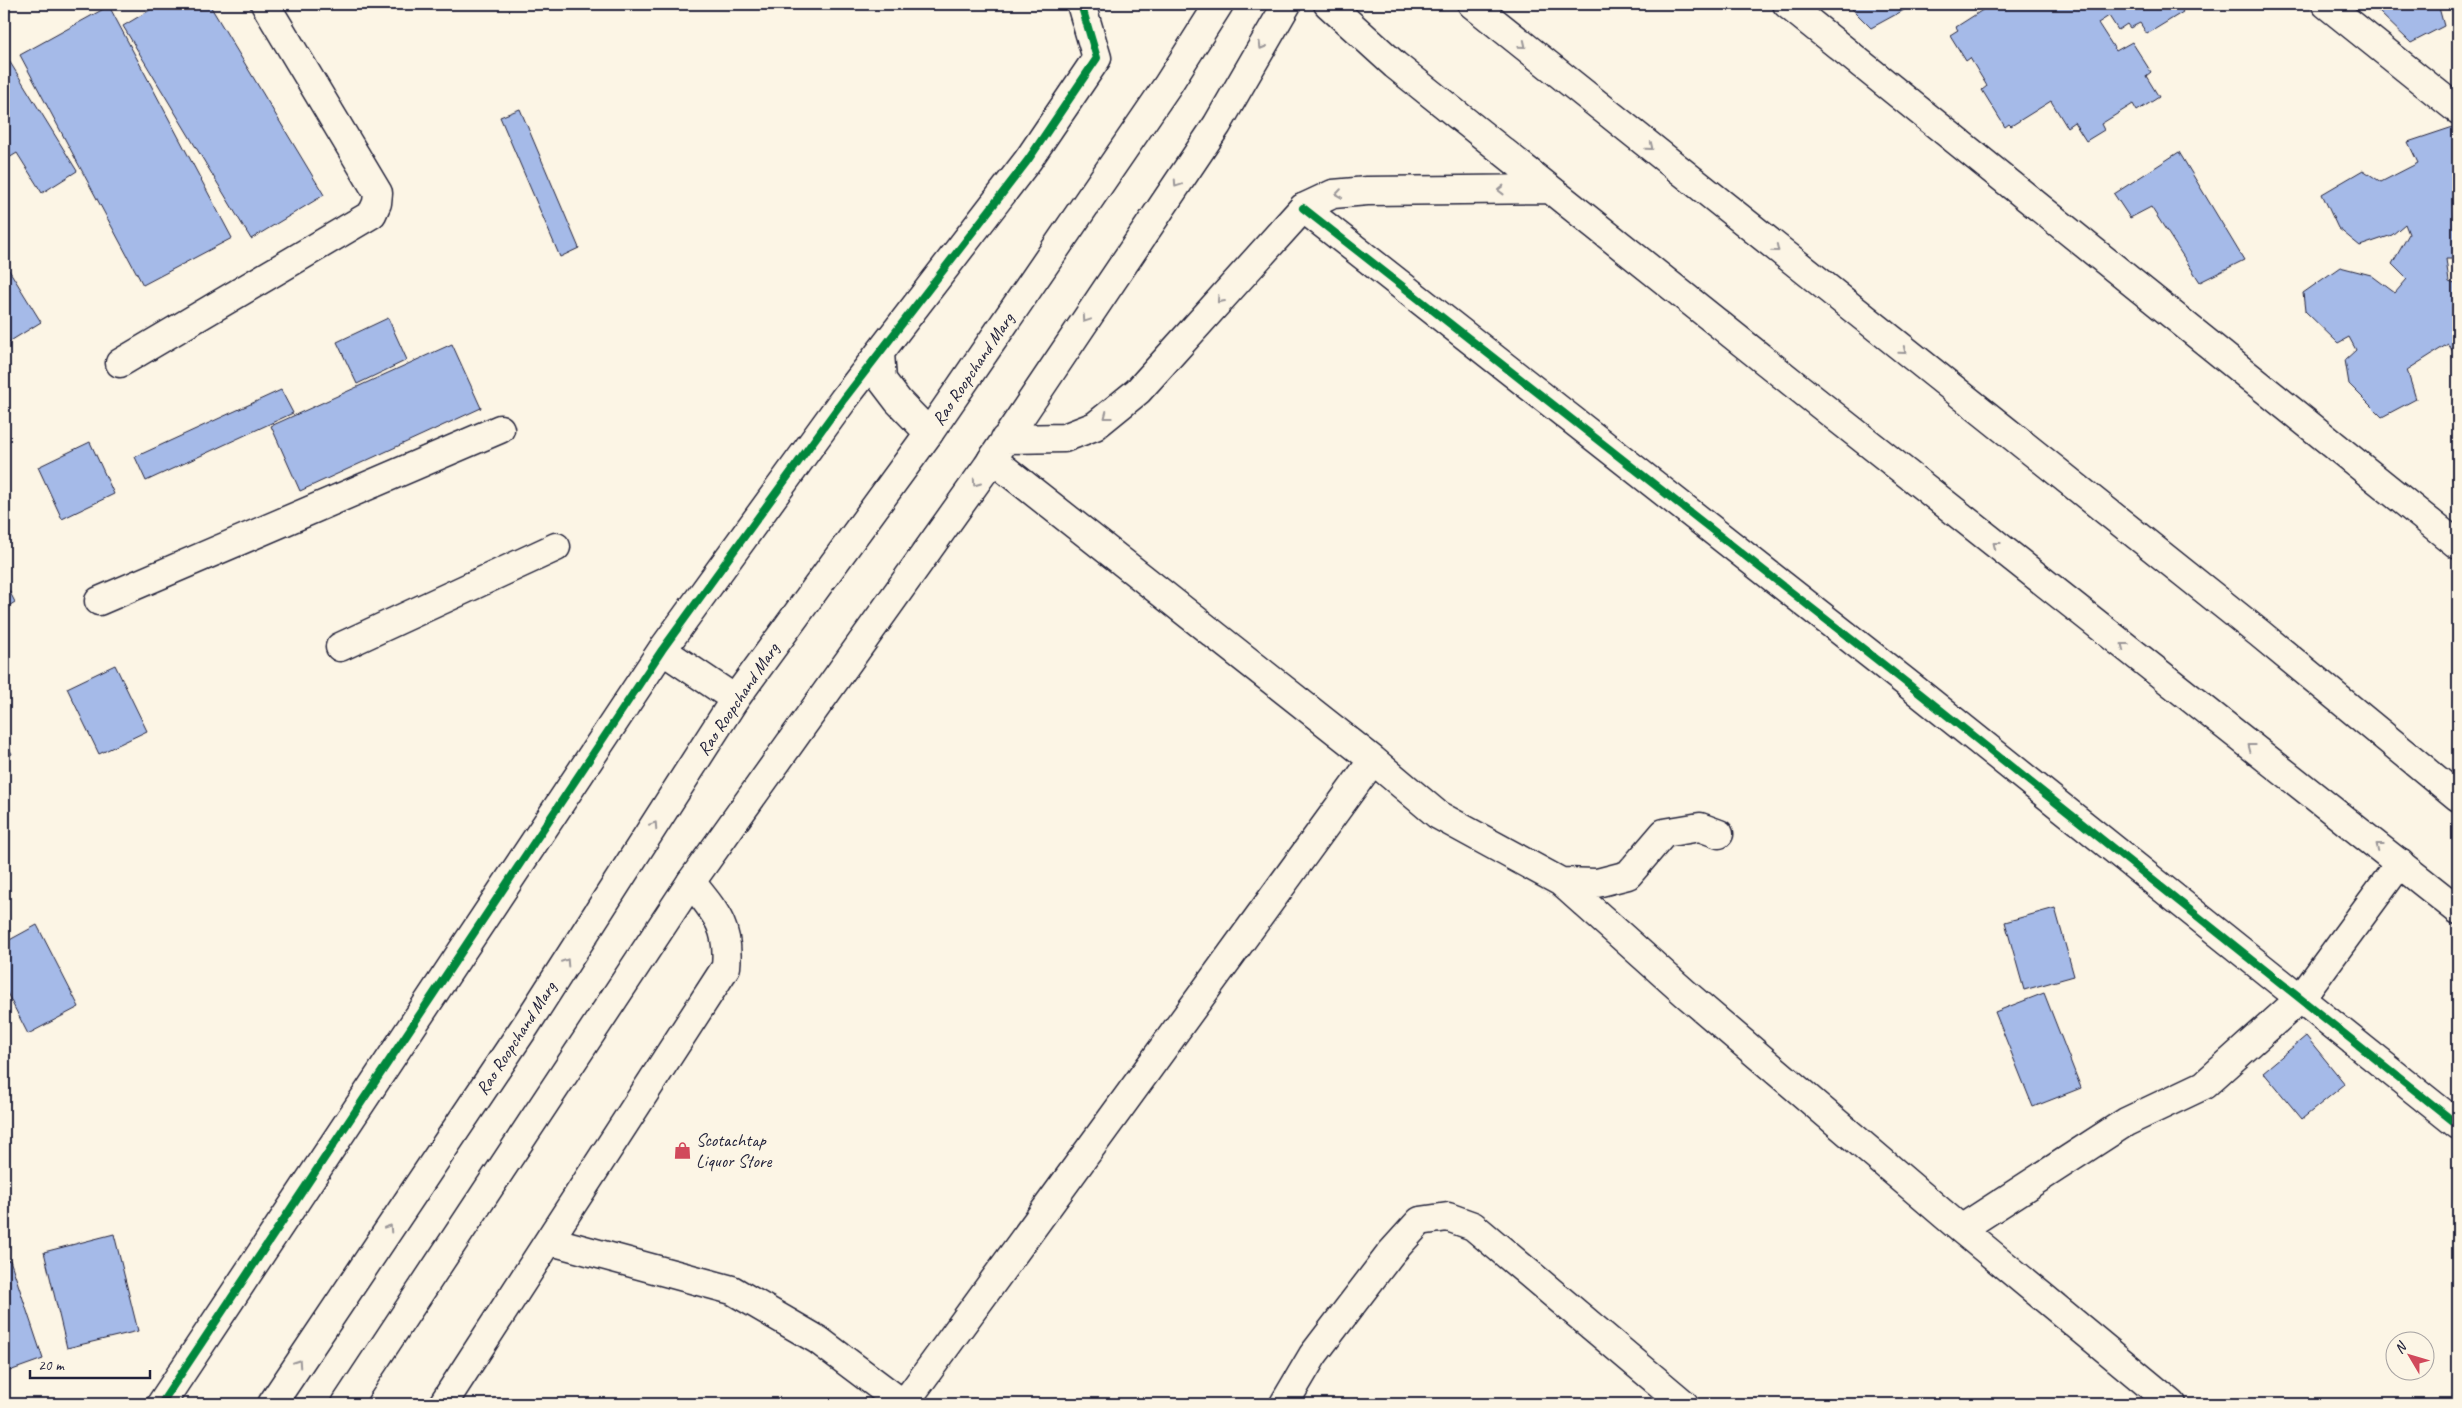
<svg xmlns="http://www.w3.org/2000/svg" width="2462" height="1408" font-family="Caveat,sans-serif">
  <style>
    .building { fill: #a5bae8; stroke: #22223b }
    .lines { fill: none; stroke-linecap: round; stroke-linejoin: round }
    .minor-casing { stroke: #22223b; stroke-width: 31 }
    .major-casing { stroke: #22223b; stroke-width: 31 }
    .minor { stroke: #fcf5e5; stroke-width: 28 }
    .major { stroke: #fcf5e5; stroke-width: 28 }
    .cycleway-casing { stroke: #fcf5e5; stroke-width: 11 }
    .cycleway { stroke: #00873e; stroke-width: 8 }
    .oneway { stroke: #9a9698 }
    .labels { text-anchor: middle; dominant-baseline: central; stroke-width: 4; stroke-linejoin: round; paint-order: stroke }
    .street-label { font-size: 18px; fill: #22223b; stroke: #fcf5e5 }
    .poi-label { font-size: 18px; fill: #22223b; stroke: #fcf5e5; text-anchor: start }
  </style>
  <rect width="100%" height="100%" fill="#fcf5e5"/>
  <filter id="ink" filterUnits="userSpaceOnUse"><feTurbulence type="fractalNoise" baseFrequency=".02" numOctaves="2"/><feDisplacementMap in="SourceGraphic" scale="10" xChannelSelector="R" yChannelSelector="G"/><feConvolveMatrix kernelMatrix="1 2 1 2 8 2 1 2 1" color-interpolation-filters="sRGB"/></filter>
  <g filter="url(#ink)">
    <path class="building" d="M160,4H209L324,195L251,239L123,26Z
      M1847,4H1903L1904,10L1871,28Z
      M1992,4H2178L2183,12L2147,34L2140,23L2130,28L2127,24L2118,30L2109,16L2098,23L2116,51L2132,42L2151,72L2146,76L2159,97L2137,111L2133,104L2101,124L2104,130L2086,141L2074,122L2067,127L2051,101L2011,126L2009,124L2005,127L1982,90L1987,86L1970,58L1966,61L1950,35L1958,30L1956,27Z
      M2377,4H2438L2444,26L2411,43L2378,11Z
      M109,6L232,238L143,285L20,55Z
      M8,59L77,171L42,193L17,153L4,161V62Z
      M520,109L579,248L560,257L500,117Z
      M2453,127L2458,136V259H2446L2449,282L2458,285V359L2448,344L2407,370L2416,399L2382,417L2349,384L2345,360L2356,350L2349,337L2338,343L2305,311L2303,293L2340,267L2371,275L2395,293L2407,279L2392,264L2409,234L2405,224L2392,235L2360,246L2338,228L2322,194L2363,170L2381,182L2418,163L2408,142Z
      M2179,152L2244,260L2200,282L2151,207L2130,218L2114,194Z
      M4,262L41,322L4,345Z
      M388,318L407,360L357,384L337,342Z
      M452,344L481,408L300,491L271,426Z
      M281,390L293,413L146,481L135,457Z
      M90,442L114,494L62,519L38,467Z
      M4,581L15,602L4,609Z
      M115,665L147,731L99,754L67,688Z
      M4,738L12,754L4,758Z
      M2055,908L2074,976L2024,990L2005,922Z
      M37,925L79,1007L28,1034L4,987V943Z
      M2044,993L2081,1088L2033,1107L1995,1012Z
      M2306,1036L2345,1084L2302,1119L2263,1072Z
      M114,1234L138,1331L67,1348L44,1252Z
      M10,1260L43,1359L4,1373V1262Z"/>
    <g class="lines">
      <defs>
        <path id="minor" d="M1787,4L2458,545
          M2326,4L2458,110
          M1303,208L1908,684L2458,1125
          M880,353L882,380L898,401L929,433
          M120,363L372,214L377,203L378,193L265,4
          M992,459L1373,760L1438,815L1561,882L1597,883L1628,875L1664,833L1700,827L1719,834
          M99,601L500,429
          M340,647L556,547
          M662,650L735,699
          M1561,882L1685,993L1961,1229L2172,1404
          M1961,1229L2126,1122L2204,1085L2301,998L2400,863
          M551,1241L732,1290L818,1340L903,1404
          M161,1404L662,650L844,399L1028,160L1097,58L1081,4
          M443,1404L726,967C730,927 715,912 691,882
          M904,1404L1373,760
          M1284,1404L1313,1355L1391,1253L1420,1221L1448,1217L1473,1226L1684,1404"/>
        <path id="major" d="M1328,4L1395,65L1794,384L2458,910
          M1472,4L2259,633L2458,797
          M1005,439L1064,438L1095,426L1138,391L1303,208L1333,194L1367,191L1550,189
          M272,1404L526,1025L735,699L929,433L1167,86L1219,4
          M346,1404L691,882L987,467L1217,125L1287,4"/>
      </defs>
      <use href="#minor" class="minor-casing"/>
      <use href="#major" class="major-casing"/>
      <use href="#minor" class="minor"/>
      <use href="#major" class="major"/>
      <defs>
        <path id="cycleway" d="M1303,208L1908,684L2458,1125
          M161,1404L662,650L844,399L1028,160L1097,58L1081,4"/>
      </defs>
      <use href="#cycleway" class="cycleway-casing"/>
      <use href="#cycleway" class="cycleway"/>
    </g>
    <defs><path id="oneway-chevron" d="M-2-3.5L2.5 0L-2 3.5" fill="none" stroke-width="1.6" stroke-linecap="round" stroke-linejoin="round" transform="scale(1.25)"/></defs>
    <g class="oneway">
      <use href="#oneway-chevron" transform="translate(1523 45) rotate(39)"/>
      <use href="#oneway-chevron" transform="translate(1262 46) rotate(120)"/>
      <use href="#oneway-chevron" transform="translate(1650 147) rotate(39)"/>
      <use href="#oneway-chevron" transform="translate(1177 184) rotate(124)"/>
      <use href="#oneway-chevron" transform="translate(1501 190) rotate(179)"/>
      <use href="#oneway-chevron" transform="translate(1339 194) rotate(172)"/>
      <use href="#oneway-chevron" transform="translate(1776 249) rotate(39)"/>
      <use href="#oneway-chevron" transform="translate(1220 300) rotate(132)"/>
      <use href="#oneway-chevron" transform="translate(1086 319) rotate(124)"/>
      <use href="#oneway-chevron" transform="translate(1903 351) rotate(39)"/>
      <use href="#oneway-chevron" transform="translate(1107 416) rotate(142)"/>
      <use href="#oneway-chevron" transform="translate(976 483) rotate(125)"/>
      <use href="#oneway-chevron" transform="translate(1996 545) rotate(-142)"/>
      <use href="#oneway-chevron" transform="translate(2124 646) rotate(-142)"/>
      <use href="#oneway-chevron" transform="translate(2251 747) rotate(-142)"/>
      <use href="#oneway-chevron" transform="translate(654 825) rotate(-57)"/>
      <use href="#oneway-chevron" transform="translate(2379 846) rotate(-142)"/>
      <use href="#oneway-chevron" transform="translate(566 962) rotate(-57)"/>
      <use href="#oneway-chevron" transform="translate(389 1228) rotate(-56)"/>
      <use href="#oneway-chevron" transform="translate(298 1363) rotate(-56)"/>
    </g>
  </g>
  <defs>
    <symbol id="shop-bare" viewBox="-9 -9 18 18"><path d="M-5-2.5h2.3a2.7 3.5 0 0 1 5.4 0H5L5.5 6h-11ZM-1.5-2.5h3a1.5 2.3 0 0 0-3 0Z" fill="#d1495b" stroke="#fcf5e5" stroke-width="2.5" paint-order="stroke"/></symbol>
  </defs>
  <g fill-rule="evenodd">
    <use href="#shop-bare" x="670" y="1138" width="25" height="25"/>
  </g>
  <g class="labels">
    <g class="street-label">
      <text transform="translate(973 369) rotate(-56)">Rao Roopchand Marg</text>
      <text transform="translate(738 699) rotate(-56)">Rao Roopchand Marg</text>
      <text transform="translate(516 1038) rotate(-57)">Rao Roopchand Marg</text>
    </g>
    <g class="poi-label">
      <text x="696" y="1140">Scotachtap<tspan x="696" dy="21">Liquor Store</tspan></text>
    </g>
  </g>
  <rect width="2462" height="1408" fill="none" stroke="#fcf5e5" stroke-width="20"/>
  <rect x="10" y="10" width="2442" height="1388" fill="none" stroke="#22223b" stroke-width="2" filter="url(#ink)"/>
  <g transform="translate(2410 1356) rotate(308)"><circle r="24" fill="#fcf5e5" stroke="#a5a1a1"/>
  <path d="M0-4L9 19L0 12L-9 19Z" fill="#d1495b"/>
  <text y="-8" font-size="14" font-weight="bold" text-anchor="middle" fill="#22223b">N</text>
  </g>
  <path d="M30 1370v8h120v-8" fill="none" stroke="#22223b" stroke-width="2.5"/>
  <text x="38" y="1370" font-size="15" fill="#22223b" stroke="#fcf5e5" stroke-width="4" paint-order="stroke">20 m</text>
</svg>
